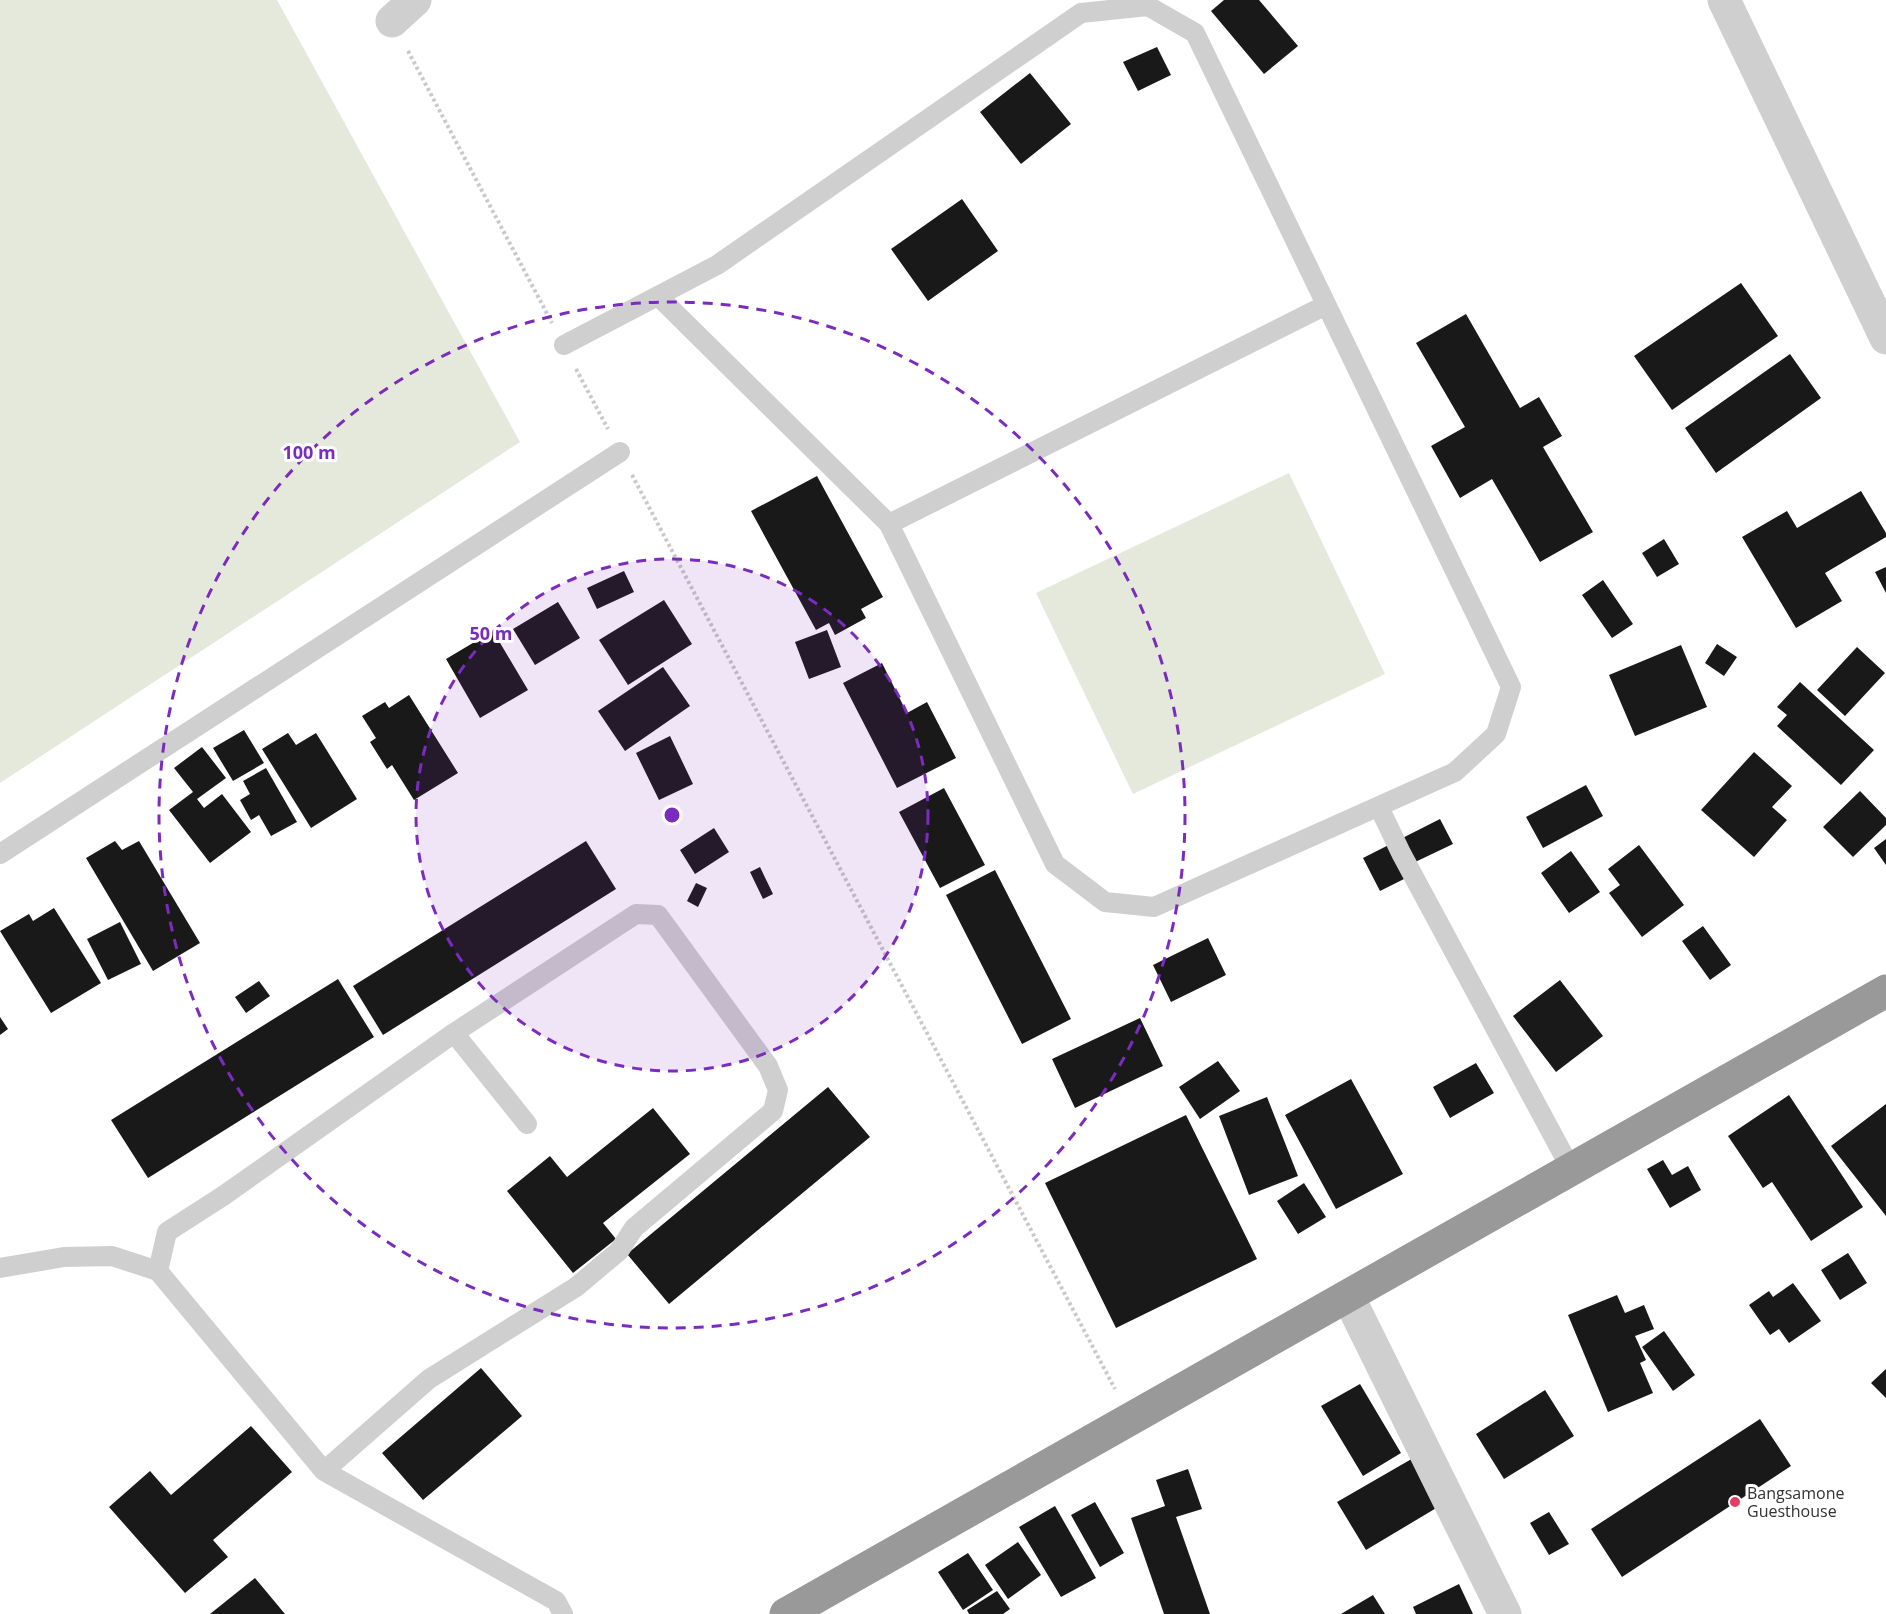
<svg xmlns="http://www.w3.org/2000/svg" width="1886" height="1614" font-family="'Open Sans',sans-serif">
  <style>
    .green { fill: #e4e9dc }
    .building { fill: #191919 }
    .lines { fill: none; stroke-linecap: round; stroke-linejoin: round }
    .path { stroke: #c9c9c9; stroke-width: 4; stroke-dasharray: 3 3; stroke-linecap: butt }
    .lane { stroke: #cfcfcf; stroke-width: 20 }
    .street { stroke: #cfcfcf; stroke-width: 33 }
    .highway { stroke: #999; stroke-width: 33 }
    .ring { fill: none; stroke: #7b2cbf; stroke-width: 3; stroke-dasharray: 10 8 }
    .poi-dot { fill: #e03e62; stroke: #fff; stroke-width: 2 }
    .labels { text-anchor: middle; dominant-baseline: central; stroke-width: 6; stroke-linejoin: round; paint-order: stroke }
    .poi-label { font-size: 16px; fill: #323232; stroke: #fff; text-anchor: start }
    .centre { fill: #7b2cbf; stroke: #fff; stroke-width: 3 }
    .ring-label { font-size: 18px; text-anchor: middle; font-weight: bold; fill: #7b2cbf; stroke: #fff; stroke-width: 6; stroke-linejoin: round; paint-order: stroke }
  </style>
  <rect width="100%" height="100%" fill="#fff"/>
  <path class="green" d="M0,0H277L520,442L0,783Z
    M1289,473L1385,674L1133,794L1036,593Z"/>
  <path class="building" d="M1224,0H1259L1298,46L1264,74L1211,11Z
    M1157,47L1171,75L1138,91L1123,62Z
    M1030,73L1071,124L1021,164L980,112Z
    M962,199L998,251L928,301L891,249Z
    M1741,283L1778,336L1672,410L1634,356Z
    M1466,314L1520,408L1539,397L1562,436L1543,447L1593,532L1540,562L1492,479L1460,498L1431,446L1465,427L1416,343Z
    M1790,354L1821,398L1716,473L1685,428Z
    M817,476L883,597L861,609L866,618L835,635L829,623L816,630L751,511Z
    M1861,491L1886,533V537L1825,573L1842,601L1796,628L1742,537L1787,511L1797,528Z
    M1664,539L1679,564L1657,577L1642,553Z
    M1886,567V593L1875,572Z
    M624,571L634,592L597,609L587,588Z
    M1603,580L1633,624L1612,638L1582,595Z
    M664,600L692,644L628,685L599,640Z
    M558,602L580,638L535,665L513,629Z
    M827,630L841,667L809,679L795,642Z
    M493,631L528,690L480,718L446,659Z
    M1717,644L1737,657L1724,676L1705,663Z
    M1681,645L1707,707L1635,736L1609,675Z
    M1857,647L1885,673L1845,716L1817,690Z
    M882,663L907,713L927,702L956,758L897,788L843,683Z
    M663,667L690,706L625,751L598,711Z
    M1800,682L1874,750L1841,785L1777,726L1787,715L1777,707Z
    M409,695L458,773L414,800L392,765L387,769L370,742L376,738L362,716L385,702L389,708Z
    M244,730L264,763L233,781L213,748Z
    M288,733L296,745L316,733L357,799L311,828L262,749Z
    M670,736L693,784L659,800L636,753Z
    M202,747L226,778L197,799L204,808L222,794L251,832L210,863L169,810L193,792L174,768Z
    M1754,752L1792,786L1772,807L1787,820L1754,857L1701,810Z
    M266,768L297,822L271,836L259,815L251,820L240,800L250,794L243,781Z
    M1586,785L1603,816L1543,848L1526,817Z
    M944,788L985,865L940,888L899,812Z
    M1860,791L1886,818V825L1853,857L1823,827Z
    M1440,819L1453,844L1411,864L1416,873L1380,891L1363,858Z
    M714,828L729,852L695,874L680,850Z
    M1886,839V865L1874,848Z
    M115,841L122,850L139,841L200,943L153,971L86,858Z
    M586,841L616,889L383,1035L353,986Z
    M1639,845L1684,905L1642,937L1609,893L1620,885L1608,869Z
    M1571,851L1600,892L1569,913L1541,873Z
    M760,867L773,894L763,899L750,872Z
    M995,870L1071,1019L1022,1044L946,895Z
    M696,883L707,888L698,907L687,901Z
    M54,908L101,983L51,1013L0,931L29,914L33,921Z
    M120,922L141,964L108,980L87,939Z
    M1703,926L1731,965L1710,980L1682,941Z
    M1208,938L1226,975L1171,1002L1153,965Z
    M338,979L374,1037L148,1178L111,1120Z
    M1560,980L1603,1036L1556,1072L1513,1016Z
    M259,981L270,996L246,1013L235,997Z
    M0,1017L8,1029L0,1035Z
    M1140,1018L1163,1066L1075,1108L1052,1059Z
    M1218,1061L1240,1091L1200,1119L1179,1087Z
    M1476,1063L1494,1093L1450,1118L1433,1087Z
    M1351,1079L1403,1174L1336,1209L1285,1115Z
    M828,1087L870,1137L669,1304L627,1254Z
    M1789,1095L1863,1207L1811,1241L1772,1182L1763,1188L1728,1136Z
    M1267,1097L1298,1176L1249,1195L1219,1116Z
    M1886,1104V1216L1831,1146Z
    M653,1108L690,1154L603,1223L616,1239L573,1273L507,1191L550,1156L567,1177Z
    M1186,1115L1257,1259L1116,1328L1045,1183Z
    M1663,1160L1672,1175L1688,1166L1701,1190L1670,1208L1647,1169Z
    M1304,1183L1326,1217L1298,1234L1277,1201Z
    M1848,1253L1867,1283L1840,1300L1821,1270Z
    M1793,1283L1821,1321L1789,1343L1779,1329L1770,1335L1749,1305L1769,1291L1773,1297Z
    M1617,1295L1625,1313L1644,1305L1654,1329L1635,1336L1646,1360L1640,1363L1653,1393L1608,1412L1568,1315Z
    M1664,1331L1695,1375L1673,1391L1642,1347Z
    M481,1368L522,1416L423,1500L382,1453Z
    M1886,1369V1398L1871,1383Z
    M1360,1384L1401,1453L1363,1476L1321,1406Z
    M1545,1390L1574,1436L1504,1479L1476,1434Z
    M1760,1419L1791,1466L1622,1577L1591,1529Z
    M251,1426L292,1472L213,1540L228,1557L185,1593L109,1507L150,1471L171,1495Z
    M1415,1457L1443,1504L1366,1550L1337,1502Z
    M1188,1469L1202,1509L1176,1517L1210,1614H1164L1131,1518L1165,1506L1156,1480Z
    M1095,1502L1124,1553L1100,1567L1071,1515Z
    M1055,1506L1096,1578L1061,1597L1019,1527Z
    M1549,1512L1569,1544L1549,1555L1530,1523Z
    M1018,1542L1041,1575L1008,1599L985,1565Z
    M968,1553L993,1590L963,1610L938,1572Z
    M255,1578L285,1614H210Z
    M1459,1584L1473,1614H1416L1413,1607Z
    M997,1591L1010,1609L1003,1614H969L967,1610Z
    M1373,1595L1385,1614H1341Z"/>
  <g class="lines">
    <path class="path" d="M408,51L552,323
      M576,369L608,429
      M632,475L1115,1389"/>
    <path class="lane" d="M564,345L717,265L1081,13L1148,6L1195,33L1511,687L1496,734L1455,772L1154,907L1105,902L1055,864L889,524L658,296
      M889,524L1326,305
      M1379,807L1401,853L1571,1169
      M0,854L620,452
      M454,1033L527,1124
      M0,1268L64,1257L112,1256L158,1271L324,1471L556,1601L563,1614
      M158,1271L167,1232L223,1196L454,1033L636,914L658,915L768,1066L778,1090L773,1111L634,1228L619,1251L576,1287L429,1379L324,1471"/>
    <path class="street" d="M1724,0L1886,338
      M392,21L415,0
      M1348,1296L1505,1614"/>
    <path class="highway" d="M786,1614L1886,991"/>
  </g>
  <circle cx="672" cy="815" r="256" fill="#7b2cbf" fill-opacity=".12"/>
  <g class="ring">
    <circle cx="672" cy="815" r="256"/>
    <circle cx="672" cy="815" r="513"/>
  </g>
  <circle class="poi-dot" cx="1735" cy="1502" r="6"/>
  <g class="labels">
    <g class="poi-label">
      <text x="1747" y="1493">Bangsamone<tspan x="1747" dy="18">Guesthouse</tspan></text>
    </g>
  </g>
  <circle cx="672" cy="815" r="9" class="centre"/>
  <g class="ring-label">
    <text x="309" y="459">100 m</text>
    <text x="491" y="640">50 m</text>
  </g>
</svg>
